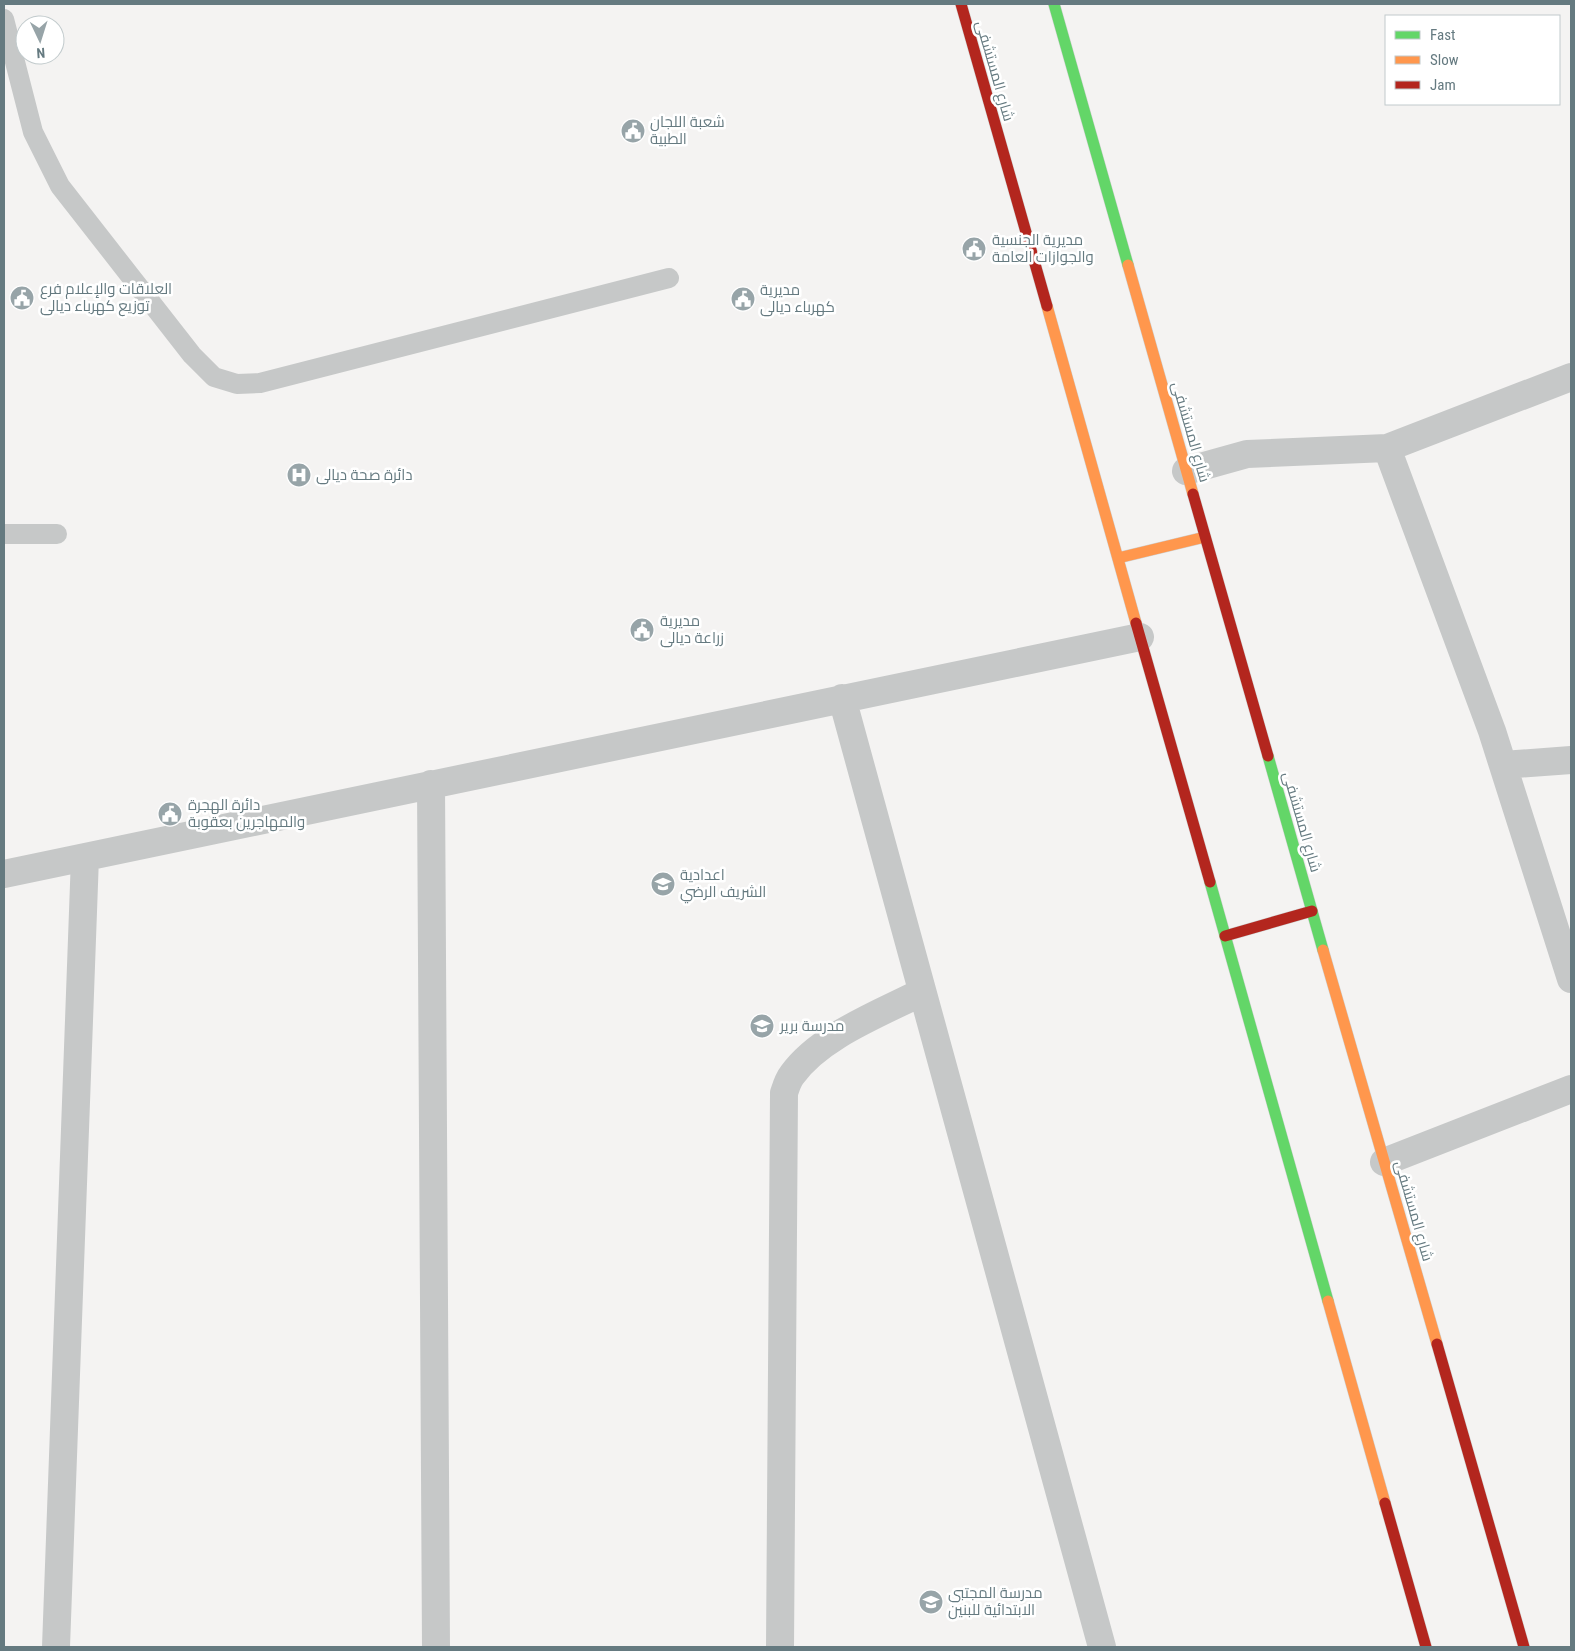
<svg xmlns="http://www.w3.org/2000/svg" width="1575" height="1651" font-family="'Roboto Condensed',Cairo,sans-serif">
  <style>
    .lines { fill: none; stroke-linecap: round; stroke-linejoin: round }
    .fast-casing { stroke: #cfd0d0; stroke-width: 12 }
    .slow-casing { stroke: #cfd0d0; stroke-width: 12 }
    .jam-casing { stroke: #cfd0d0; stroke-width: 12 }
    .lane { stroke: #c6c8c8; stroke-width: 20 }
    .street { stroke: #c6c8c8; stroke-width: 28 }
    .fast { stroke: #63d668; stroke-width: 11 }
    .slow { stroke: #ff974d; stroke-width: 11 }
    .jam { stroke: #b3261e; stroke-width: 11 }
    .labels { text-anchor: middle; dominant-baseline: central; stroke-width: 5; stroke-linejoin: round; paint-order: stroke }
    .street-label { font-size: 15px; fill: #657a80; stroke: #fff }
    .poi-label { font-size: 15px; fill: #657a80; stroke: #fff; text-anchor: start }
  </style>
  <rect width="100%" height="100%" fill="#f4f3f2"/>
  <g class="lines">
    <defs>
      <path id="fast" d="M1054,4L1128,265
        M1268,756L1323,950
        M1210,882L1328,1301"/>
      <path id="slow" d="M1128,265L1193,494
        M1047,306L1136,623
        M1118,558L1205,537
        M1323,950L1437,1344
        M1328,1301L1385,1503"/>
      <path id="jam" d="M961,4L1047,306
        M1193,494L1268,756
        M1136,623L1210,882
        M1225,936L1312,911
        M1437,1344L1524,1647
        M1385,1503L1426,1647"/>
    </defs>
    <use href="#fast" class="fast-casing"/>
    <use href="#slow" class="slow-casing"/>
    <use href="#jam" class="jam-casing"/>
    <path class="lane" d="M4,19L33,132L60,186L192,355L214,377L237,384L260,383L669,278
      M4,534H57"/>
    <path class="street" d="M1387,448L1492,731L1571,979
      M1186,471L1247,454L1387,448L1571,377
      M842,698L1102,1647
      M1503,765L1571,760
      M431,784L436,1647
      M4,874L1140,637
      M1384,1162L1571,1089
      M56,1647L85,857
      M780,1647L784,1093C786,1087 788,1080 792,1075C820,1036 879,1014 922,992"/>
    <use href="#fast" class="fast"/>
    <use href="#slow" class="slow"/>
    <use href="#jam" class="jam"/>
  </g>
  <defs>
    <symbol id="civic-disc" viewBox="-11 -11 22 22"><circle r="9.5" fill="#97a4a8" stroke="#fff"/><path d="M-.6-6.5H3V-4.5H.6V-3L4-1V1h2V6H-6V1h2V-1L-.6-3ZM-1.2 2.5V6h2.4V2.5Z" fill="#fff"/></symbol>
    <symbol id="hospital-disc" viewBox="-11 -11 22 22"><circle r="9.5" fill="#97a4a8" stroke="#fff"/><path d="M-5-5h3v3.5h4V-5h3V5h-3V1.5h-4V5h-3Z" fill="#fff"/></symbol>
    <symbol id="school-disc" viewBox="-11 -11 22 22"><circle r="9.5" fill="#97a4a8" stroke="#fff"/><path d="M0-5L7-2L0 1L-7-2ZM-4 1L0 2.5L4 1V4Q0 6-4 4Z" fill="#fff"/></symbol>
  </defs>
  <g fill-rule="evenodd">
    <use href="#civic-disc" x="619" y="117" width="28" height="28"/>
    <use href="#civic-disc" x="960" y="235" width="28" height="28"/>
    <use href="#civic-disc" x="8" y="284" width="28" height="28"/>
    <use href="#civic-disc" x="729" y="285" width="28" height="28"/>
    <use href="#hospital-disc" x="285" y="461" width="28" height="28"/>
    <use href="#civic-disc" x="628" y="616" width="28" height="28"/>
    <use href="#civic-disc" x="156" y="800" width="28" height="28"/>
    <use href="#school-disc" x="649" y="870" width="28" height="28"/>
    <use href="#school-disc" x="748" y="1012" width="28" height="28"/>
    <use href="#school-disc" x="917" y="1588" width="28" height="28"/>
  </g>
  <g class="labels">
    <g class="street-label">
      <text transform="translate(995 71) rotate(74)">شارع المستشفى</text>
      <text transform="translate(1191 432) rotate(74)">شارع المستشفى</text>
      <text transform="translate(1302 822) rotate(74)">شارع المستشفى</text>
      <text transform="translate(1414 1211) rotate(74)">شارع المستشفى</text>
    </g>
    <g class="poi-label">
      <text x="650" y="122">شعبة اللجان<tspan x="650" dy="17">الطبية</tspan></text>
      <text x="992" y="240">مديرية الجنسية<tspan x="992" dy="17">والجوازات العامة</tspan></text>
      <text x="40" y="289">العلاقات والإعلام فرع<tspan x="40" dy="17">توزيع كهرباء ديالى</tspan></text>
      <text x="760" y="290">مديرية<tspan x="760" dy="17">كهرباء ديالى</tspan></text>
      <text x="316" y="475">دائرة صحة ديالى</text>
      <text x="660" y="621">مديرية<tspan x="660" dy="17">زراعة ديالى</tspan></text>
      <text x="188" y="805">دائرة الهجرة<tspan x="188" dy="17">والمهاجرين بعقوبة</tspan></text>
      <text x="680" y="875">اعدادية<tspan x="680" dy="17">الشريف الرضي</tspan></text>
      <text x="780" y="1026">مدرسة برير</text>
      <text x="948" y="1593">مدرسة المجتبى<tspan x="948" dy="17">الابتدائية للبنين</tspan></text>
    </g>
  </g>
  <rect width="1575" height="1651" fill="none" stroke="#657a80" stroke-width="10"/>
  <rect x="1385" y="15" width="175" height="90" fill="#ffffff" stroke="#c1cacc"/>
  <rect x="1395" y="31" width="25" height="8" fill="#63d668" stroke="#c1cacc"/>
  <text x="1430" y="40" font-size="15" fill="#657a80">Fast</text>
  <rect x="1395" y="56" width="25" height="8" fill="#ff974d" stroke="#c1cacc"/>
  <text x="1430" y="65" font-size="15" fill="#657a80">Slow</text>
  <rect x="1395" y="81" width="25" height="8" fill="#b3261e" stroke="#c1cacc"/>
  <text x="1430" y="90" font-size="15" fill="#657a80">Jam</text>
  <g transform="translate(40 40) rotate(176)"><circle r="24" fill="#ffffff" stroke="#c1cacc"/>
  <path d="M0-4L9 19L0 12L-9 19Z" fill="#97a4a8"/>
  <text y="-8" font-size="14" font-weight="bold" text-anchor="middle" fill="#657a80">N</text>
  </g>
</svg>
